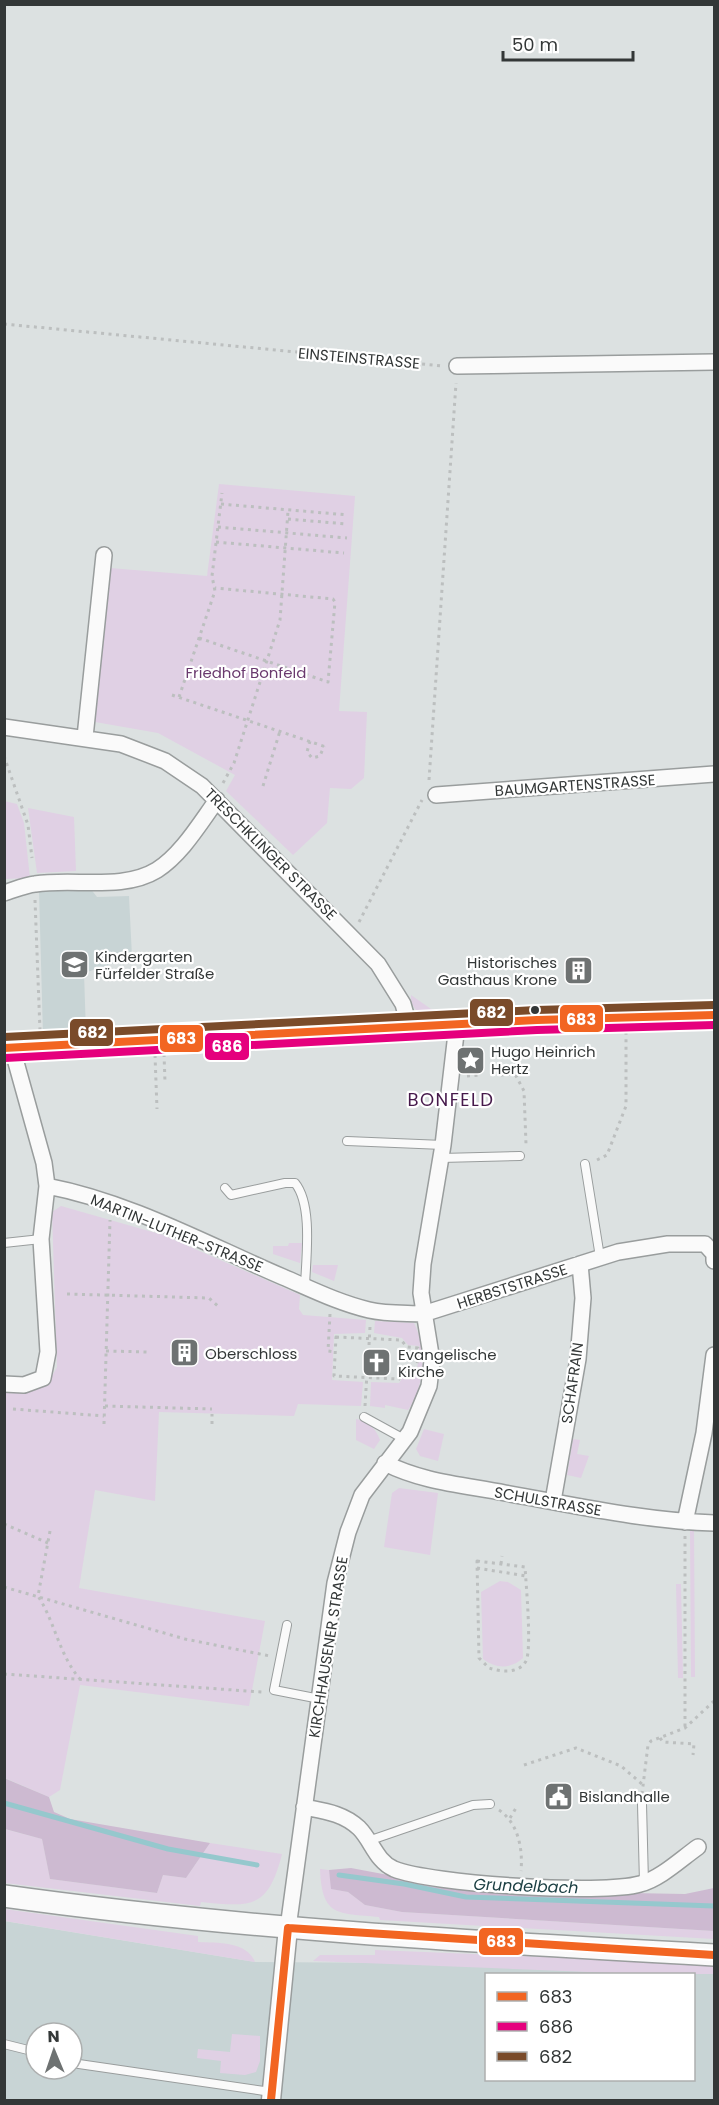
<svg xmlns="http://www.w3.org/2000/svg" width="719" height="2105" font-family="Poppins,sans-serif">
  <style>
    .built { fill: #c8d4d5; fill-rule: evenodd }
    .green { fill: #e0d0e4 }
    .forest { fill: #cdbad1 }
    .lines { fill: none; stroke-linecap: round; stroke-linejoin: round }
    .stream { stroke: #95c8cd; stroke-width: 5 }
    .service-casing { stroke: #999d9d; stroke-width: 10 }
    .minor-casing { stroke: #999d9d; stroke-width: 18 }
    .tertiary-casing { stroke: #999d9d; stroke-width: 21 }
    .secondary-casing { stroke: #999d9d; stroke-width: 24 }
    .path { stroke: #bcbfbf; stroke-width: 3; stroke-dasharray: 3 4.5; stroke-linecap: butt }
    .service { stroke: #fafafa; stroke-width: 8 }
    .minor { stroke: #fafafa; stroke-width: 15 }
    .tertiary { stroke: #fafafa; stroke-width: 18 }
    .secondary { stroke: #fafafa; stroke-width: 21 }
    .bus-1-casing { stroke: #fff; stroke-width: 12 }
    .bus-2-casing { stroke: #fff; stroke-width: 12 }
    .bus-3-casing { stroke: #fff; stroke-width: 12 }
    .bus-1 { stroke: #f26522; stroke-width: 8 }
    .bus-2 { stroke: #e5007d; stroke-width: 8 }
    .bus-3 { stroke: #7a4b2a; stroke-width: 8 }
    .bus-dot { fill: #333737; stroke: #fff; stroke-width: 2 }
    .labels { text-anchor: middle; dominant-baseline: central; stroke-width: 4.5; stroke-linejoin: round; paint-order: stroke }
    .street-label { font-size: 15px; fill: #333737; stroke: #fff }
    .park-label { font-size: 15px; fill: #6a396e; stroke: #fff }
    .poi-label { font-size: 15px; fill: #333737; stroke: #fff; text-anchor: start }
    .water-label { font-size: 16px; font-style: italic; fill: #1d4044; stroke: #fff }
    .quarter-label { font-size: 18px; letter-spacing: 1.5px; fill: #46194b; stroke: #fff }
    .line-badge { stroke: #fff; stroke-width: 2 }
    .badge-label { font-size: 16px; text-anchor: middle; font-weight: bold; fill: #fff }
  </style>
  <rect width="100%" height="100%" fill="#dce1e1"/>
  <path class="built" d="M90,888L97,897L129,896L132,957L84,973L86,1033L43,1035L39,890Z
    M4,1921L255,1962L410,1963L639,1974H714V2100H5ZM486,1974H694V2080H486ZM36,2033H72V2069H36Z"/>
  <path class="green" d="M219,484L355,496L339,711L367,712L364,778L351,789L330,788L327,823L293,855L226,791L235,775L158,733L95,722L110,568L207,576Z
    M4,801L17,804L24,823L30,878L5,879Z
    M28,808L74,817L76,871L37,873Z
    M411,995L431,1009L449,1012L448,1019C431,1019 410,1015 411,995Z
    M61,1206L163,1235L300,1295L299,1309L303,1315L366,1320L365,1333L334,1334L332,1380L363,1382L361,1406L298,1404L294,1416L159,1412L155,1501L95,1490L79,1588L265,1621L249,1706L80,1685L60,1790L49,1797L5,1778L4,1393C29,1394 46,1391 57,1367L52,1212Z
    M289,1243H302L300,1263L273,1254V1246H288Z
    M313,1265H338L334,1281L312,1272Z
    M375,1321L414,1323C427,1349 425,1386 408,1410L385,1405V1408L370,1406L371,1382L399,1383L406,1373H417L419,1346L408,1345L402,1338L374,1333Z
    M356,1419C367,1421 376,1428 380,1440L374,1449L356,1440Z
    M424,1429L444,1434L438,1461L420,1456L416,1449Z
    M573,1439L580,1440L577,1454L589,1456L581,1478L567,1475Z
    M399,1488L438,1493L430,1555L384,1547L392,1493Z
    M694,1526L695,1677H691L690,1527Z
    M500,1581L508,1582L521,1590L523,1658C511,1669 496,1669 483,1659L481,1592Z
    M676,1584H681L683,1678H678Z
    M4,1829L42,1839L50,1879L157,1893L163,1875L186,1878L210,1843L282,1854C268,1909 252,1907 201,1902L200,1906L5,1883Z
    M320,1869L329,1870L332,1889L348,1892L365,1905L402,1912L714,1931V1939L380,1920L379,1917C337,1913 322,1917 320,1869Z
    M4,1909L198,1936V1942C217,1943 247,1941 255,1962L5,1921Z
    M375,1950L714,1964V1974H639L313,1961L320,1955H375Z
    M232,2034L260,2036V2061L256,2072L245,2075L220,2073L221,2061L197,2058L198,2049L230,2052Z"/>
  <path class="forest" d="M4,1778L49,1797L54,1812L70,1819L210,1843L186,1878L163,1875L157,1893L50,1879L42,1839L5,1829Z
    M351,1868L468,1890L685,1894L714,1888V1931L402,1912L365,1905L348,1892L331,1889L329,1870Z"/>
  <g class="lines">
    <path class="stream" d="M4,1803L168,1849L257,1865
      M339,1875L404,1884L466,1897L714,1906"/>
    <defs>
      <path id="service" d="M347,1141L443,1145
        M441,1158L520,1156
        M585,1164L600,1257
        M225,1188L231,1195L285,1183H295C313,1205 306,1258 305,1286
        M4,1243L41,1239
        M364,1417L404,1439
        M287,1625L274,1690L320,1699
        M642,1804L644,1883
        M368,1841L473,1805L490,1804
        M4,2044L36,2052
        M72,2063L271,2092"/>
      <path id="minor" d="M457,366L714,362
        M4,727L121,744L165,761L202,786L378,964L403,1004L410,1029
        M85,737L104,555
        M436,795L714,774
        M4,893C14,890 25,885 35,884C74,878 123,891 157,870C182,854 200,823 217,800
        M4,1048L537,1020L714,1015
        M47,1186C130,1202 206,1244 283,1277C311,1289 339,1303 369,1310C386,1314 405,1313 423,1314L618,1252L668,1244H705L714,1254V1261
        M4,1384L24,1385L43,1378L48,1352L41,1239L47,1186L44,1163L12,1048
        M385,1463C422,1482 464,1485 505,1493C574,1505 644,1521 714,1523
        M553,1501L578,1359L583,1298L580,1264
        M685,1522L704,1433L714,1355
        M304,1807C324,1811 343,1813 359,1828C372,1841 376,1861 394,1869C431,1884 602,1895 640,1884C660,1879 681,1859 698,1847
        M288,1928L335,1583L348,1532L362,1495L410,1432L429,1386L432,1361L421,1293L423,1264L443,1145L457,1025"/>
      <path id="tertiary" d="M271,2100L288,1928"/>
      <path id="secondary" d="M4,1896C240,1929 477,1942 714,1955"/>
    </defs>
    <use href="#service" class="service-casing"/>
    <use href="#minor" class="minor-casing"/>
    <use href="#tertiary" class="tertiary-casing"/>
    <use href="#secondary" class="secondary-casing"/>
    <path class="path" d="M4,324L443,366
      M221,504L348,515
      M288,519L347,524
      M218,527L347,538
      M216,542L344,553
      M199,638L328,682L335,602L333,599L215,588
      M172,695L326,747
      M179,697L215,591L212,576L222,493
      M310,741L307,752L312,758L320,756L324,746
      M4,756L28,825L32,858
      M429,780L456,383
      M223,783L234,763L280,620L288,511
      M263,786L280,731
      M35,900L40,1031
      M359,922L422,800
      M164,1054L165,1082
      M155,1055L157,1109
      M469,1055H480
      M468,1065L481,1064
      M501,1075L515,1074L524,1091L526,1144
      M467,1076L481,1075
      M597,1160L607,1155L626,1106V1033
      M67,1294L209,1298L219,1307
      M330,1314L328,1351L336,1352
      M336,1337L401,1340L407,1347L418,1348L417,1371H405L399,1379L334,1376Z
      M369,1345L370,1327
      M106,1351L148,1352
      M105,1406L212,1409
      M365,1406L367,1373
      M13,1409L104,1416
      M104,1424L110,1220
      M212,1424V1414
      M4,1524L48,1543
      M50,1531L38,1596C55,1622 59,1655 80,1679
      M685,1536V1728
      M477,1561L525,1567C526,1584 532,1649 526,1661C519,1674 501,1672 489,1668L479,1658Z
      M501,1564L502,1556
      M477,1568L526,1576
      M4,1587L185,1639L270,1656
      M4,1674L262,1692
      M660,1738L663,1742L694,1744L693,1755
      M524,1765L576,1748L621,1766L642,1784
      M642,1794L648,1745L651,1741L685,1728L714,1701
      M593,1797L630,1803
      M499,1810C518,1823 523,1848 521,1871
      M510,1818L516,1808"/>
    <use href="#service" class="service"/>
    <use href="#minor" class="minor"/>
    <use href="#tertiary" class="tertiary"/>
    <use href="#secondary" class="secondary"/>
    <defs>
      <path id="bus-1" d="M4,1048L537,1020L714,1015
        M288,1928L714,1955
        M271,2100L288,1928"/>
      <path id="bus-2" d="M5,1058L537,1030L714,1025"/>
      <path id="bus-3" d="M4,1037L536,1010L714,1005"/>
    </defs>
    <use href="#bus-1" class="bus-1-casing"/>
    <use href="#bus-2" class="bus-2-casing"/>
    <use href="#bus-3" class="bus-3-casing"/>
    <use href="#bus-1" class="bus-1"/>
    <use href="#bus-2" class="bus-2"/>
    <use href="#bus-3" class="bus-3"/>
  </g>
  <defs>
    <symbol id="school-square" viewBox="-11 -11 22 22"><rect x="-9" y="-9" width="18" height="18" rx="4" fill="#6e7272" stroke="#fff"/><path d="M0-5L7-2L0 1L-7-2ZM-4 1L0 2.5L4 1V4Q0 6-4 4Z" fill="#fff"/></symbol>
    <symbol id="building-square" viewBox="-11 -11 22 22"><rect x="-9" y="-9" width="18" height="18" rx="4" fill="#6e7272" stroke="#fff"/><path d="M-4-6H4V6H1V3H-1V6H-4ZM-2.5-4.3h1.7v1.8h-1.7ZM.8-4.3h1.7v1.8H.8ZM-2.5-1h1.7V.8h-1.7ZM.8-1h1.7V.8H.8Z" fill="#fff"/></symbol>
    <symbol id="sight-square" viewBox="-11 -11 22 22"><rect x="-9" y="-9" width="18" height="18" rx="4" fill="#6e7272" stroke="#fff"/><path d="M0-6L1.8-2.2L6-1.7L2.9 1.2L3.7 5.4L0 3.3L-3.7 5.4L-2.9 1.2L-6-1.7L-1.8-2.2Z" fill="#fff"/></symbol>
    <symbol id="church-square" viewBox="-11 -11 22 22"><rect x="-9" y="-9" width="18" height="18" rx="4" fill="#6e7272" stroke="#fff"/><path d="M-1.2-6h2.4v3.5h3.3v2.4h-3.3V6h-2.4V-.1h-3.3v-2.4h3.3Z" fill="#fff"/></symbol>
    <symbol id="civic-square" viewBox="-11 -11 22 22"><rect x="-9" y="-9" width="18" height="18" rx="4" fill="#6e7272" stroke="#fff"/><path d="M-.6-6.5H3V-4.5H.6V-3L4-1V1h2V6H-6V1h2V-1L-.6-3ZM-1.2 2.5V6h2.4V2.5Z" fill="#fff"/></symbol>
  </defs>
  <g fill-rule="evenodd">
    <use href="#school-square" x="58" y="948" width="33" height="33"/>
    <use href="#building-square" x="562" y="954" width="33" height="33"/>
    <use href="#sight-square" x="454" y="1044" width="33" height="33"/>
    <use href="#building-square" x="168" y="1336" width="33" height="33"/>
    <use href="#church-square" x="360" y="1346" width="33" height="33"/>
    <use href="#civic-square" x="542" y="1780" width="33" height="33"/>
  </g>
  <circle class="bus-dot" cx="535" cy="1010" r="5"/>
  <g class="labels">
    <g class="street-label">
      <text transform="translate(359 358) rotate(5)">EINSTEINSTRASSE</text>
      <text transform="translate(575 785) rotate(-4)">BAUMGARTENSTRASSE</text>
      <text transform="translate(271 854) rotate(45)">TRESCHKLINGER STRASSE</text>
      <text transform="translate(177 1233) rotate(22)">MARTIN-LUTHER-STRASSE</text>
      <text transform="translate(512 1286) rotate(-18)">HERBSTSTRASSE</text>
      <text transform="translate(572 1383) rotate(-82)">SCHAFRAIN</text>
      <text transform="translate(548 1501) rotate(10)">SCHULSTRASSE</text>
      <text transform="translate(328 1647) rotate(-81)">KIRCHHAUSENER STRASSE</text>
    </g>
    <g class="park-label">
      <text x="246" y="672">Friedhof Bonfeld</text>
    </g>
    <g class="poi-label">
      <text x="95" y="956">Kindergarten<tspan x="95" dy="17">Fürfelder Straße</tspan></text>
      <text x="557" y="962" text-anchor="end">Historisches<tspan x="557" dy="17">Gasthaus Krone</tspan></text>
      <text x="491" y="1051">Hugo Heinrich<tspan x="491" dy="17">Hertz</tspan></text>
      <text x="205" y="1353">Oberschloss</text>
      <text x="398" y="1354">Evangelische<tspan x="398" dy="17">Kirche</tspan></text>
      <text x="579" y="1796">Bislandhalle</text>
    </g>
    <g class="water-label">
      <text transform="translate(526 1886) rotate(2)">Grundelbach</text>
    </g>
    <g class="quarter-label">
      <text x="451" y="1099">BONFELD</text>
    </g>
  </g>
  <g class="line-badge">
    <rect x="469" y="998" width="45" height="29" rx="6" fill="#7a4b2a"/>
    <rect x="559" y="1004" width="45" height="29" rx="6" fill="#f26522"/>
    <rect x="69" y="1018" width="45" height="29" rx="6" fill="#7a4b2a"/>
    <rect x="159" y="1024" width="45" height="29" rx="6" fill="#f26522"/>
    <rect x="204" y="1032" width="46" height="29" rx="6" fill="#e5007d"/>
    <rect x="478" y="1927" width="46" height="29" rx="6" fill="#f26522"/>
  </g>
  <g class="badge-label">
    <text x="491" y="1018">682</text>
    <text x="581" y="1025">683</text>
    <text x="92" y="1038">682</text>
    <text x="181" y="1044">683</text>
    <text x="227" y="1052">686</text>
    <text x="501" y="1947">683</text>
  </g>
  <rect width="719" height="2105" fill="none" stroke="#333737" stroke-width="12"/>
  <rect x="485" y="1973" width="210" height="108" fill="#ffffff" stroke="#adafaf" stroke-width="1.5"/>
  <rect x="497" y="1992" width="30" height="9" fill="#f26522" stroke="#adafaf" stroke-width="1.5"/>
  <text x="539" y="2003" font-size="18" fill="#333737">683</text>
  <rect x="497" y="2022" width="30" height="9" fill="#e5007d" stroke="#adafaf" stroke-width="1.5"/>
  <text x="539" y="2033" font-size="18" fill="#333737">686</text>
  <rect x="497" y="2052" width="30" height="9" fill="#7a4b2a" stroke="#adafaf" stroke-width="1.5"/>
  <text x="539" y="2063" font-size="18" fill="#333737">682</text>
  <g transform="translate(54 2051) rotate(358)"><circle r="28" fill="#ffffff" stroke="#adafaf" stroke-width="1.5"/>
  <path d="M0-4.5L10 22L0 15L-10 22Z" fill="#6e7272"/>
  <text y="-9" font-size="16" font-weight="bold" text-anchor="middle" fill="#333737">N</text>
  </g>
  <path d="M503 51v9h130v-9" fill="none" stroke="#333737" stroke-width="3"/>
  <text x="512" y="51" font-size="18" fill="#333737" stroke="#ffffff" stroke-width="4.5" paint-order="stroke">50 m</text>
</svg>
